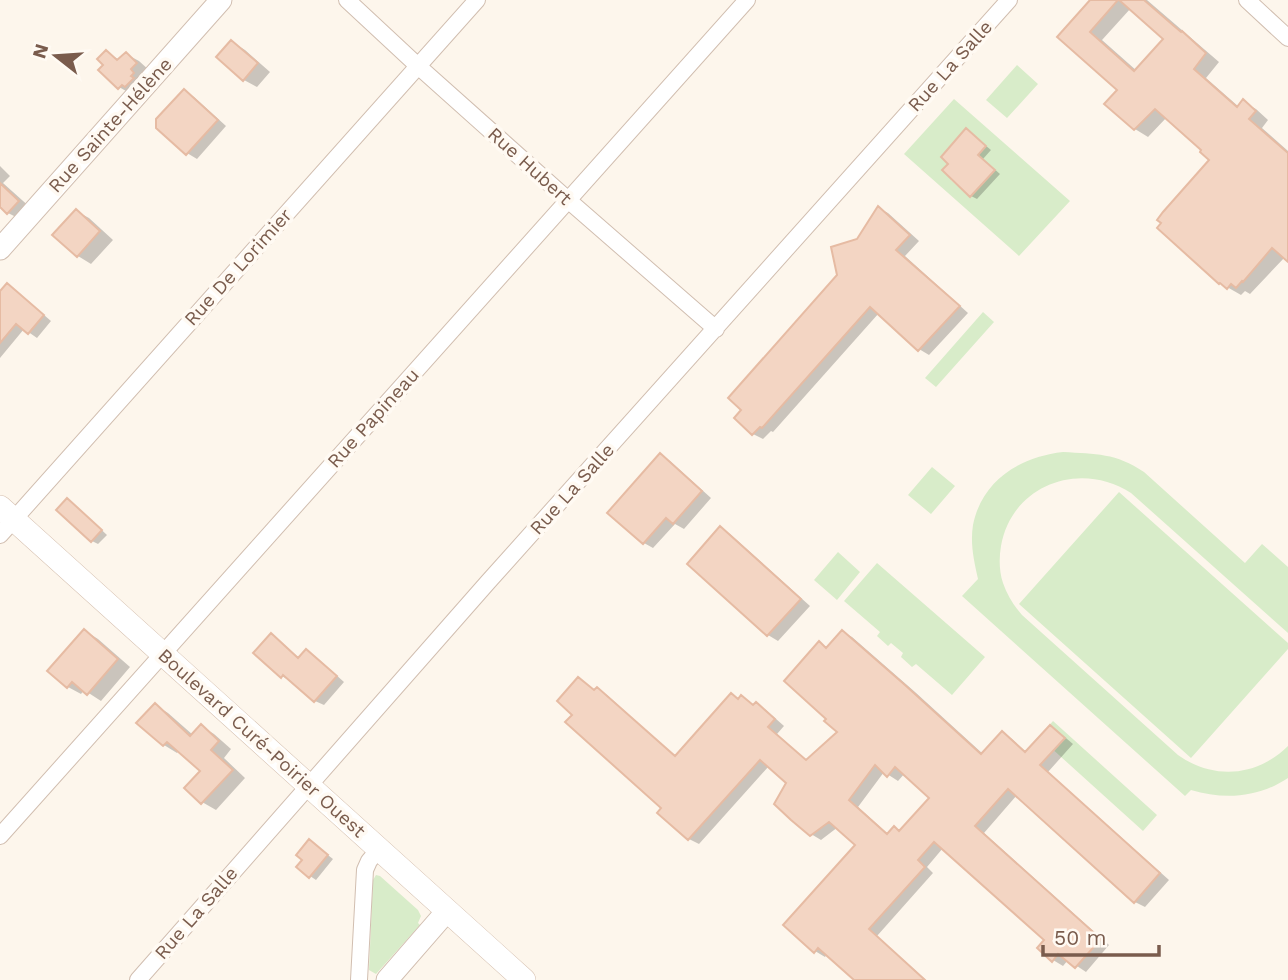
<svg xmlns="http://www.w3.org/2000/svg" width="1288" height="980" font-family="'Work Sans',sans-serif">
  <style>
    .green { fill: #d8ecc9; fill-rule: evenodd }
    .shadow { fill: #0003; fill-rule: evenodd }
    .building { fill: #f3d5c3; stroke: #e6bba3; stroke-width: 2; fill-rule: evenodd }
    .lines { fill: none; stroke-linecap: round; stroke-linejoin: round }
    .minor-casing { stroke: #d1beb0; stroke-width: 18 }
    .tertiary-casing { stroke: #d1beb0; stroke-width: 23 }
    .secondary-casing { stroke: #d6c0b0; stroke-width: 24 }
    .minor { stroke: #fff; stroke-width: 16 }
    .tertiary { stroke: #fff; stroke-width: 21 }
    .secondary { stroke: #fff; stroke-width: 23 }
    .labels { text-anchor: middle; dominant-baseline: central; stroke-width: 7; stroke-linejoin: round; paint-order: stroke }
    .street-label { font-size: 19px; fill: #7a5c4d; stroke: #fffaf3 }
  </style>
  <rect width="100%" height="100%" fill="#fdf6ec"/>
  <path class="green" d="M1017,65L1038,84L1007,118L986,100Z
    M954,99L1070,201L1019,256L904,154ZM966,128L985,145L978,155L994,170L970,197L951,180L954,176L943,170L948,163L941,157Z
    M983,312L994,322L936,387L925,378Z
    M1063,452C1096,454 1116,453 1144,472L1245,563L1262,544L1288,567V633L1131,493C1081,460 1012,484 1001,546C999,558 999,571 1003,583C1007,595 1014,606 1022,615L1178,755C1213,780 1257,777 1288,746V778C1258,798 1224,800 1191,790L1185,796L962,596L978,579C974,561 970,544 973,525C982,480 1020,457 1063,452Z
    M932,467L955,486L931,514L908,495Z
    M1119,492L1288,643V649L1191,758L1019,604Z
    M838,552L860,572L837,600L814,580Z
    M877,563L985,657L952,695L916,664L912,667L901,657L903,653L891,643L888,646L877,636L880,632L844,601Z
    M1053,721L1157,815L1143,831L1039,737Z
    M376,875L380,876L418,910L421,916L418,923L420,925L376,974L369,970L373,880Z"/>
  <path class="shadow" d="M1092,0H1147L1219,62L1206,78L1239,107L1243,102L1256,109L1268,120L1262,128L1288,151V260L1285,257L1250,294L1245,291L1241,295L1220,283L1211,160L1167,117L1148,137L1135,129L1120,90L1060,37ZM1131,8L1165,38L1137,71L1102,40Z
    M232,42L245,50L270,72L257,87L244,80Z
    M107,52L119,60L126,54L139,61L150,71L133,95L119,87L105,65Z
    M184,91L194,97L226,126L197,159L187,153Z
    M967,130L991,150L983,159L1000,174L977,199L971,196L945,170L950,163Z
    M0,166L10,176L3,183L32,209L22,220L8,213L0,205Z
    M878,208L888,213L919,241L905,256L968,313L929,355L919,349L879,313L773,432L771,431L763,439L753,434L736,418L839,276L858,241Z
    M76,211L89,218L113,240L91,264L78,256L54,234Z
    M7,285L15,290L51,321L37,338L24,329L0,358V294Z
    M660,455L670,461L711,498L684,529L675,524L653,548L644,543Z
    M67,500L74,504L107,535L98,544L92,541L59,510Z
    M721,529L730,534L810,606L778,641L768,635L689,564Z
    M85,631L98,639L130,667L101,701L84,690L81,694L68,687Z
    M842,632L852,637L915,692L983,754L1002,733L1012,739L1027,753L1051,727L1060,733L1073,744L1048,772L1169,880L1145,907L1135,902L1017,795L984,833L1109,945L1086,972L1068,960L1063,966L1053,960L1046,940L943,848L927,867L933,873L877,936L926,980H856L827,954L825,957L815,951L858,845L838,827L821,840L811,834L788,783L769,766L699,844L689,839L664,807L574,714L579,679L596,691L597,689L607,695L676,757L742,697L755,706L756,704L766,710L784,726L777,734L807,761L839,732L819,644L827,648ZM884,772L898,781L905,773L931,798L900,832L889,835L858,807Z
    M271,635L279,640L300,659L306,651L315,656L344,682L324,705L315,701L291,679L290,681L282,676L256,652Z
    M155,705L168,713L193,735L201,726L214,734L231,749L224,758L245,778L216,810L202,802V771L179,750L177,753L164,745Z
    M310,841L333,859L316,880L310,876L304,860Z"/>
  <path class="building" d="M1090,0H1118L1090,32L1134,71L1163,39L1119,0H1144L1174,26L1181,32L1182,31L1206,53L1194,69L1237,107L1243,99L1256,111L1249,119L1288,153V262L1272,248L1243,282L1242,281L1236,288L1231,284L1227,289L1220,283L1219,284L1157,228L1161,223L1157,220L1163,212L1209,160L1200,152L1201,150L1155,109L1134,130L1104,104L1117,90L1057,37Z
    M231,40L258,63L243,81L216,57Z
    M106,50L117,60L126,52L137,63L131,69L134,73L131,76L134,78L125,87L122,85L118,89L98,70L103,65L97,59Z
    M184,89L218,120L186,155L156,128V119Z
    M966,128L986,146L978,155L995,170L970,197L942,170L948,164L941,157Z
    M0,183L19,201L7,214L0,207Z
    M878,206L910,235L896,250L960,306L918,351L870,307L762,428L760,427L752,435L734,418L741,410L728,398L837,275L831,247L857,239Z
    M76,209L100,231L77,257L52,235Z
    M7,283L44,315L28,334L16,324L0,343V291Z
    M660,453L702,491L673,524L666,518L643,544L607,513Z
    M67,498L102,530L91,542L56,510Z
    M720,526L801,599L767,636L687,564Z
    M84,629L118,659L87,695L72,682L67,688L47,671Z
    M842,630L905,685L981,754L1002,731L1025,752L1050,725L1065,738L1040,765L1160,873L1134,903L1008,789L975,826L1101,939L1075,968L1058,954L1052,962L1037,948L1044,940L934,842L918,860L925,867L869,929L925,980H854L818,948L814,953L783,925L855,845L829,822L810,836L791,820L774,804L786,783L760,760L688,840L657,813L661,808L565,722L572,715L557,701L578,677L594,690L597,687L675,756L731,693L738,699L741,695L753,705L756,702L775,719L768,727L806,760L837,732L824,721L826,719L784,681L819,641L826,648ZM875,765L887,777L895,767L929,798L899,831L894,826L887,834L849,800Z
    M271,633L298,658L306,649L337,676L314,702L283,675L281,678L253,653Z
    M155,703L190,736L201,724L219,741L211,750L233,770L201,804L184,788L200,771L167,742L163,746L136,723Z
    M309,839L328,855L309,878L296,867L302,860L296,855Z"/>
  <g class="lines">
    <defs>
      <path id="minor" d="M347,0L418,66L568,200L716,329
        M1247,0L1288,38
        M0,535L477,0
        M0,836L747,0
        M138,980L488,582L1009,0
        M359,980L365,870L369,861L379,849"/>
      <path id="tertiary" d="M0,249L221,0
        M387,980L447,911"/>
      <path id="secondary" d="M0,507L524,980"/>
    </defs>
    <use href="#minor" class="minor-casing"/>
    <use href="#tertiary" class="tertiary-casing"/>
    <use href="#secondary" class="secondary-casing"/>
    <use href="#minor" class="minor"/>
    <use href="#tertiary" class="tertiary"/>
    <use href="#secondary" class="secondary"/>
  </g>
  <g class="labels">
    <g class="street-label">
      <text transform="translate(950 66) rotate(-48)">Rue La Salle</text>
      <text transform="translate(110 125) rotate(-48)">Rue Sainte-Hélène</text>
      <text transform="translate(530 166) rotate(42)">Rue Hubert</text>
      <text transform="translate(238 267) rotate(-48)">Rue De Lorimier</text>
      <text transform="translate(373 418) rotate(-48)">Rue Papineau</text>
      <text transform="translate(572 489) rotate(-48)">Rue La Salle</text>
      <text transform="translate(262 743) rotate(42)">Boulevard Curé-Poirier Ouest</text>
      <text transform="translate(196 913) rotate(-49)">Rue La Salle</text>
    </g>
  </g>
  <g transform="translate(56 56) rotate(287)" stroke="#fffaf3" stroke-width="5" paint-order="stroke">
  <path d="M0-5L12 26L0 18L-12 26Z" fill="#7a5c4d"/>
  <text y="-10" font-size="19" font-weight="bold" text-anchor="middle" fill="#7a5c4d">N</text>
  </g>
  <path d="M1043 945v10h116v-10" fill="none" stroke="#7a5c4d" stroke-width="3.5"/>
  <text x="1054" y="945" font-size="21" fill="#7a5c4d" stroke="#fffaf3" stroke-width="5" paint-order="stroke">50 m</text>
</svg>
